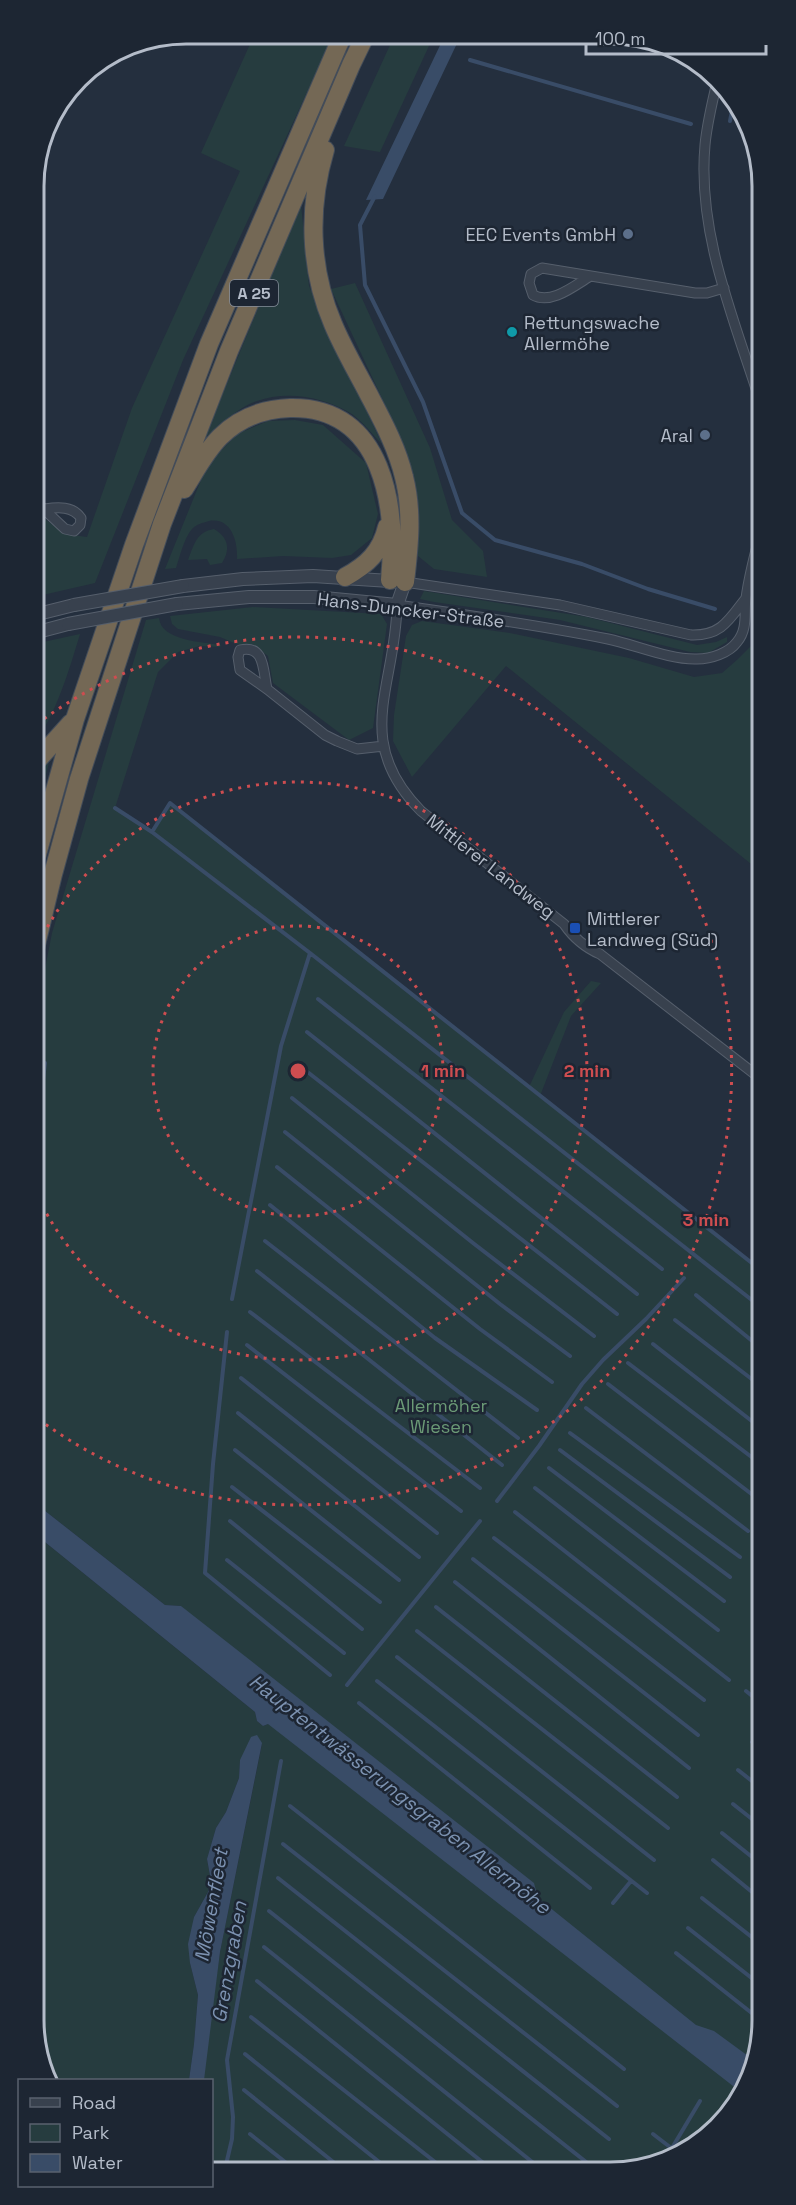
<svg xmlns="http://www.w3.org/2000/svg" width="796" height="2205" font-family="'Space Grotesk',sans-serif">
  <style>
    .green { fill: #263c3f }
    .water { fill: #394c67 }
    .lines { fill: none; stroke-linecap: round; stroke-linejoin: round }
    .stream { stroke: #394c67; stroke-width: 4 }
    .minor-casing { stroke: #565f6c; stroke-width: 11 }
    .tertiary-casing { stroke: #565f6c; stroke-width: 14 }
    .motorway-casing { stroke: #434c59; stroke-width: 20 }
    .minor { stroke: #38414e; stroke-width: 9 }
    .tertiary { stroke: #38414e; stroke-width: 12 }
    .motorway { stroke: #746855; stroke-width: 18 }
    .tertiary-bridge-casing { stroke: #565f6c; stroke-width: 14; stroke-linecap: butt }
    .tertiary-bridge { stroke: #38414e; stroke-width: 12 }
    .ring { fill: none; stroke: #ce4d50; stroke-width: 3; stroke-dasharray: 3 6 }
    .service-dot { fill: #5c6f8a; stroke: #1d2633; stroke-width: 2 }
    .culture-dot { fill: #0f9aa8; stroke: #1d2633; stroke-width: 2 }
    .transit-dot { fill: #1a4fb4; stroke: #1d2633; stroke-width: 2 }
    .labels { text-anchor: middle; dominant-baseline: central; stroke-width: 5; stroke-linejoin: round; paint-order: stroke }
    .shield { fill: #1d2633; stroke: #878f9c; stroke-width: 1.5 }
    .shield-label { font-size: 16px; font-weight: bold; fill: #b4bcc9 }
    .poi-label { font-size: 18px; fill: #b4bcc9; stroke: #1d2633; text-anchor: end }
    .street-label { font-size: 18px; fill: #b4bcc9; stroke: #1d2633 }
    .park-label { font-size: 18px; fill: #6b9a76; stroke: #1d2633 }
    .water-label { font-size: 20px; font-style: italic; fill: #7c92b1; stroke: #1d2633 }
    .rim { fill: none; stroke: #b4bcc9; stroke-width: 3 }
    .centre { fill: #ce4d50; stroke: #1d2633; stroke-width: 3 }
    .ring-label { font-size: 18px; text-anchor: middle; font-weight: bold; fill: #ce4d50; stroke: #1d2633; stroke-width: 5; stroke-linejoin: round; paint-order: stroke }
  </style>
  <rect width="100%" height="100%" fill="#242f3e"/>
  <path class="green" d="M255,33L334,34L183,360L95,583L34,597V511L65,534L87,537L132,408L240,171L201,153Z
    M395,34L434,35L380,152L344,146Z
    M301,204L309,286L382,444C372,434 363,422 352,414C325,397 287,390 257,401C237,408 220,425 204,439Z
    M355,283L430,448L452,520L483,551L487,577L434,569L418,556L415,490L401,439L331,289Z
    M295,420L323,425L366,463L378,514L372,538L351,555L332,558L283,556L237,559C238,541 231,517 209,521C202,523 197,524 192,529C184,538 180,556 176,568L165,569L207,465L237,434L268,421Z
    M214,529C228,537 231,549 222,563L210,565L207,559L188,560C194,545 196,532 214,529Z
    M424,591L587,617L697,645L716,642L727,637V642L708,653L690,652L560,620L434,602L420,599Z
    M253,607L381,614L387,624L373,728L349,740L273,683L268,656L252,644L239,645L220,637L178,629L172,624L170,616Z
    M159,618C161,641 203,642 221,645L220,647L200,646L178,652L158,672L115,808L152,832L170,803L529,1087L564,1012L591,981L601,983L571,1016L540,1096L762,1271L763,2029L752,2078L725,2120L687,2151L641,2169H212V2080H204L203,2073L220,1952L262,1744L240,1760L239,1778L226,1812L216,1828L207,1859L211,1881L208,1892L194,1917L190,1963L198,1995L194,2044L189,2080H53L36,2050L35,1534L255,1712L257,1721L263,1726L268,1724L181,1606L165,1605L35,1503V1019L52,933L146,620Z
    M761,618V872L506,666L412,777L393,741L394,715L406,636L412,625L422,621L510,633L629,658L694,677L722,673L738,659L757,640Z
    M80,634C68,674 57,711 34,745V644Z
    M51,754L34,824V774Z"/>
  <path class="water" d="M445,35H461L383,199L366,200Z
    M35,1503L165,1605L181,1606L534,1883L538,1898L696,2025L714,2031L755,2061L752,2078L742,2093L268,1724L263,1726L257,1721L255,1712L35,1534Z
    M257,1735L262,1743L220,1952L204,2080H189L194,2044L198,1995L190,1963L188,1944L194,1917L208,1892L211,1881L207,1859L216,1828L226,1812L239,1778L240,1760L251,1737Z"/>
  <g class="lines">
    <path class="stream" d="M470,60L691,124
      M730,121L733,105
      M375,196L360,225L365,285L423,402L462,513L495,540L582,564L648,589L715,609
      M115,808L152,832L170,803L762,1271
      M152,832L310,953
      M318,999L662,1269
      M307,1032L637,1294
      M296,1063L617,1314
      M292,1098L473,1243L594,1336
      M285,1132L500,1304L570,1356
      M35,1147L45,1063
      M277,1167L480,1329L552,1382
      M270,1205L435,1338L537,1410
      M265,1241L518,1438
      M257,1271L502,1465
      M696,1295L762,1349
      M232,1299L281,1046L310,953L762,1308
      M250,1312L480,1488
      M675,1320L762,1387
      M227,1332L213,1464L205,1573L330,1675
      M653,1344L762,1429
      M247,1345L461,1511
      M628,1363L762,1465
      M241,1378L437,1533
      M608,1384L758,1499
      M586,1408L748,1531
      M238,1413L419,1557
      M570,1433L740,1557
      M235,1450L399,1580
      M560,1450L730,1577
      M549,1468L724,1601
      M232,1487L380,1602
      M535,1488L718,1630
      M497,1501L539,1446L582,1384L603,1360L646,1319L684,1278
      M515,1512L729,1680
      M230,1521L362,1629
      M494,1538L704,1700
      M473,1559L698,1735
      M227,1560L344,1653
      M455,1582L689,1768
      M436,1607L677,1797
      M417,1631L668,1828
      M397,1657L654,1860
      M761,1669L762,1670
      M377,1681L647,1893
      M347,1685L480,1521
      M746,1691L762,1704
      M359,1703L590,1888
      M752,1742L762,1750
      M738,1770L762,1789
      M733,1804L762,1827
      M290,1806L624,2069
      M722,1833L762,1865
      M283,1844L617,2106
      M713,1860L763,1901
      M278,1878L609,2139
      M702,1898L763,1946
      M613,1903L631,1881
      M269,1911L595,2169
      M688,1928L763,1987
      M264,1947L541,2169
      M676,1953L763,2022
      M257,1981L491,2169
      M251,2017L444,2169
      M245,2054L388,2169
      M244,2090L342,2169
      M250,2134L294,2169
      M653,2134L679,2154
      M672,2148L700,2101
      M225,2169L232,2139L233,2117L227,2060L281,1761
      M246,2169H247"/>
    <defs>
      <path id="minor" d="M718,77C713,100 707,122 705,145C697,233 734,319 760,401
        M589,277C574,286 551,305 533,295L529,283L531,274L542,268L695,293H707L724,288
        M34,500L65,529L74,531L80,525L81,518C73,506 58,507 45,509
        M761,531C755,553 749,576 746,598C744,613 748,629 737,642C729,653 711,659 697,659C670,660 636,645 608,639C538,625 468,615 397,605C396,686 351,740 421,811L564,924C573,937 586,948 600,954L761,1079
        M405,582L560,605L691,635C721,636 729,620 746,598
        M267,689C263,671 265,644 240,650L238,657L240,670L267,689L325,735L337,741L357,749L384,746"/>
      <path id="tertiary" d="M183,586L243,579L313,576L405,582L397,605
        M177,604L249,597H314L397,605
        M34,615L74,605
        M34,633L68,624"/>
      <path id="motorway" d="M325,150C308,207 309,268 333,324C343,348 356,370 368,393C382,420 397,447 404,477C413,512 409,547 405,582
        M184,489C195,472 205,452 220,437C239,418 264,409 290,408C385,406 397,509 390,580
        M345,577C367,565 381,552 387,527
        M34,764L71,723
        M34,865L75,719L134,545L209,344L343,34
        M34,953L53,874L79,779L162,524L229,351L351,65L366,34"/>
    </defs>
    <use href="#minor" class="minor-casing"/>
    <use href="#tertiary" class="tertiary-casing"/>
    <use href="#motorway" class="motorway-casing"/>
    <use href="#minor" class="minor"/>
    <use href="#tertiary" class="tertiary"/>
    <use href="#motorway" class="motorway"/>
    <defs>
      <path id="tertiary-bridge" d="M74,605L183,586
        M68,624L177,604"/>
    </defs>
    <use href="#tertiary-bridge" class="tertiary-bridge-casing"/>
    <use href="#tertiary-bridge" class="tertiary-bridge"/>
  </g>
  <g class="ring">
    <circle cx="298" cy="1071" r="145"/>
    <path d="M35 951A289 289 0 1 1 35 1191"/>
    <path d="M37 724A434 434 0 1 1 37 1418"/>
  </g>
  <g class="service-dot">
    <circle cx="628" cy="234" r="6"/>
    <circle cx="705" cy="435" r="6"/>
  </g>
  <circle class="culture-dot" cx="512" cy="332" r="6"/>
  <rect class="transit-dot" x="569" y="922" width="12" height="12" rx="3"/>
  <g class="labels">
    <rect class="shield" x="230" y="280" width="48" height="26" rx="4.5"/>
    <g class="shield-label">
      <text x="254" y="293">A 25</text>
    </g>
    <g class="poi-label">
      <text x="616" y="234">EEC Events GmbH</text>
      <text x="524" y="322" text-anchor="start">Rettungswache<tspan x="524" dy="21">Allermöhe</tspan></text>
      <text x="693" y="435">Aral</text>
      <text x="587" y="918" text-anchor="start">Mittlerer<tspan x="587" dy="21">Landweg (Süd)</tspan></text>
    </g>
    <g class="street-label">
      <text transform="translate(411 610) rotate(7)">Hans-Duncker-Straße</text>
      <text transform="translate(491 866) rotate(38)">Mittlerer Landweg</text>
    </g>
    <g class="park-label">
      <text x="441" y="1405">Allermöher<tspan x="441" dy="21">Wiesen</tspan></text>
    </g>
    <g class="water-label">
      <text transform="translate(400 1794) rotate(38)">Hauptentwässerungsgraben Allermöhe</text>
      <text transform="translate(211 1905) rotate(-80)">Möwenfleet</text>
      <text transform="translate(229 1962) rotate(-80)">Grenzgraben</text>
    </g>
  </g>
  <path d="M0 0H796V2205H0ZM186 44H610A142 142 0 0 1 752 186V2020A142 142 0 0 1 610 2162H186A142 142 0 0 1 44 2020V186A142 142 0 0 1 186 44Z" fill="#1d2633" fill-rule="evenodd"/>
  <path class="rim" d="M186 44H610A142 142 0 0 1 752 186V2020A142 142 0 0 1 610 2162H186A142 142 0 0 1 44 2020V186A142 142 0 0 1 186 44Z"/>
  <circle cx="298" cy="1071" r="9" class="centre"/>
  <g class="ring-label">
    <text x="443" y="1077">1 min</text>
    <text x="587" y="1077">2 min</text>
    <text x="706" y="1226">3 min</text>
  </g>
  <rect x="18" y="2079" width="195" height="108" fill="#1d2633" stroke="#59626f" stroke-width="1.5"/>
  <rect x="30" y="2098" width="30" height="9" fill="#38414e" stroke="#59626f" stroke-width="1.5"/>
  <text x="72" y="2109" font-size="18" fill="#b4bcc9">Road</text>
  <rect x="30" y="2124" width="30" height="18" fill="#263c3f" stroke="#59626f" stroke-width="1.5"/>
  <text x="72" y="2139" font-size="18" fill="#b4bcc9">Park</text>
  <rect x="30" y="2154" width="30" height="18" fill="#394c67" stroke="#59626f" stroke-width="1.5"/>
  <text x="72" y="2169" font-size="18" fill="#b4bcc9">Water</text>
  <path d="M586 45v9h180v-9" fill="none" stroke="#b4bcc9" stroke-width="3"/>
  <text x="595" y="45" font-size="18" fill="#b4bcc9" stroke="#1d2633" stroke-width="4.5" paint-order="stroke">100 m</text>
</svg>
